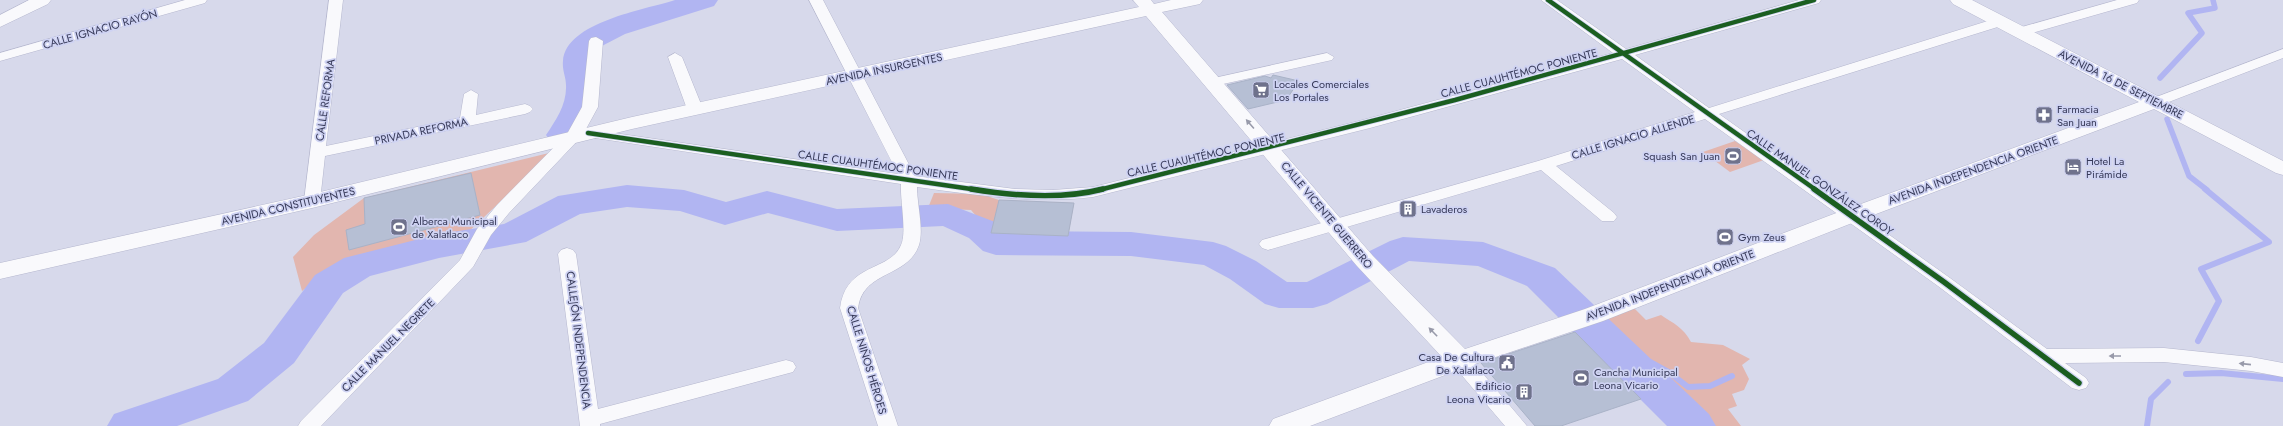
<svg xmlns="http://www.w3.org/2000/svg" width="2283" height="426" font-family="Jost,sans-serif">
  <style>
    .green { fill: #e2b6af }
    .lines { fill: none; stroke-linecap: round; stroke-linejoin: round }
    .stream-far1 { stroke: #b1b5f2; stroke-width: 5.5 }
    .stream { stroke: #b1b5f2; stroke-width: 6 }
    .river { fill: #b1b5f2; fill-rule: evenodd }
    .building { fill: #b6bfd4; stroke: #a9b2c7 }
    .minor-casing { stroke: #b5b7ce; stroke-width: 1 }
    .secondary-casing { stroke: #b5b7ce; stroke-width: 1 }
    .minor { fill: #f9f9fc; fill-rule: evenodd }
    .secondary { fill: #f9f9fc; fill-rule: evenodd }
    .cycleway-far1-casing { stroke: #cfd3f3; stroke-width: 6 }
    .cycleway-casing { stroke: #cfd3f3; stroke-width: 8 }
    .cycleway-far1 { stroke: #1b5e20; stroke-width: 4.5 }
    .cycleway { stroke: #1b5e20; stroke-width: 5.5 }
    .oneway { fill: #989aaa }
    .labels { text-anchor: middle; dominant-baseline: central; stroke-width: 3.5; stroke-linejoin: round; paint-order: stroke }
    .street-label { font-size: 11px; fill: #373a59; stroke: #cfd3f3 }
    .poi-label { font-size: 11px; fill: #373a59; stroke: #cfd3f3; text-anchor: start }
  </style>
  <rect width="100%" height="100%" fill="#d7d9eb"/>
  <path class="green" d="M1735,141L1764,160L1730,172L1703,152Z
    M553,152L464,236L370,253L328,270L302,291L293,257L314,235L364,198Z
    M934,193L981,194L999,200L1074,203L1068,236L1021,239L1007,235L1006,237L991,233L971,210L928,208Z
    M1631,305L1646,320L1661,315C1673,323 1684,328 1691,342L1723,345L1750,359L1742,365L1749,379L1744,390L1732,394L1737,406L1728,409L1741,426H1702L1592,320Z"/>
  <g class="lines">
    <path class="stream-far1" d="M2160,78L2202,33L2188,13L2215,8L2213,0
      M2167,119L2189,176L2207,190"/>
    <path class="stream" d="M1606,339L1629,343
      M2198,341L2219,301L2201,269L2269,242L2205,189
      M1650,362L1670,373L1688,387L1710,386L1732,376
      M2186,374L2221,373L2283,379
      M2147,426L2151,399L2168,382"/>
    <path class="river" d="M675,0H718L714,6L625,34L598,48C586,61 599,77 597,92C595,111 587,127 575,142L563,145L551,142L546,135C556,120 567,104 566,85C566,77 562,70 563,61C566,22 644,10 675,0Z
      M627,185L684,190L726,202L767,191L837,209L948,204L995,222L1005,231L1131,232L1213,242L1226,246L1256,261L1287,282H1307L1390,241L1403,237L1483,242L1555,268L1709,414L1716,426H1667L1527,286L1478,266L1409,261L1327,304L1313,308H1279L1265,304L1230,279L1204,265L1131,256L996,255L983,251L969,238L943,226L837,231L768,213L725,225L680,211L627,207L580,214L526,242L439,258L370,276L343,293L294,363L248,401L177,426H107L114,414L218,379L264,343L315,275L344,258L439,234L504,224L558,196Z"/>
  </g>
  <path class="building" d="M1273,75L1299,81L1286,100L1248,109L1227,85L1265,76L1271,78Z
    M471,173L480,215L349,250L346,230L365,224L364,198Z
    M999,200L1074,203L1068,236L991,233Z
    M1575,332L1641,399L1561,426H1535L1481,363Z"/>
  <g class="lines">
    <defs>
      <path id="minor" d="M185,0H207L205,3L0,61V53Z
        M329,0H343L326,146L460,118L464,94L471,90L478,94L476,115L525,104L530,106L533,109L530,112L525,114L325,156L320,201L318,205H306L304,201Z
        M809,0H823L915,176L1015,189L1053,190L1093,187L1359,121L1613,53L1541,0H1557L1626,49L1799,0H1821L1819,3L1635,55L1709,108L1994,19H2004L2006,22L2004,25L1719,114L1950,278L2047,349L2164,348L2251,357L2283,363V377L2251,371L2164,362L2065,363L2086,378L2089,383L2086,388L2079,390L2072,388L1938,286L1705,119L1556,166L1614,213L1617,217L1614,221H1602L1541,170L1268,250L1262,248L1259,244L1262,240L1538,161L1695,112L1622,59L1370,128L1093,197C1034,204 976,195 917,187C917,204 924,230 919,245C908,278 863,270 858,308L898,426H878L840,308C846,262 890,272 901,245C907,233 900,200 901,184L582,136L509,213L491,235L473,267L321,426H298L301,421L460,260L477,229L497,205L567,134L582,107L589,41L591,38L596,37L603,41L598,107L586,129L898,174Z
        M2117,0H2139L2137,3L2025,35H2015L2013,32L2015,29Z
        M2283,49V58L2161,105H2151L2148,102L2151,99Z
        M675,53L682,57L703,109L700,112H690L687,109L668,57Z
        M1327,53L1334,57L1332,60L1214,86L1207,82L1214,78Z
        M567,248L573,250L576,254L598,409L786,360L793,362L796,367L793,372L600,424V426H580L558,254L561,250Z
        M1460,353L1467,355L1527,426H1505L1453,365L1450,360L1453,355Z"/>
      <path id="secondary" d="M29,0H51L48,4L0,27V15Z
        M1133,0H1151L1154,4L1171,0H1203L1200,4L1162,12L1373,256L1465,349L1585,309L1831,215L2139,102L1953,4L1950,0H1972L2283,161V175L2276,173L2154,109L1847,225L1603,321L1469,366L1310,426H1269L1273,419L1442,357L1357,266L1146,16L632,129L312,208L0,279V263L312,194L632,117L1139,7Z"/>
    </defs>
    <use href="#minor" class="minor-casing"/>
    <use href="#secondary" class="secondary-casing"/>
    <use href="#minor" class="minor"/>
    <use href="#secondary" class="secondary"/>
    <defs>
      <path id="cycleway-far1" d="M1548,0L1816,190
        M588,133L978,190
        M1099,190L1455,100L1814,0"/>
      <path id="cycleway" d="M971,189C1014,196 1061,200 1103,189
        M1814,189L1944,282L2079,383"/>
    </defs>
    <use href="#cycleway-far1" class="cycleway-far1-casing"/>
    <use href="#cycleway" class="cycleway-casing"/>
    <use href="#cycleway-far1" class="cycleway-far1"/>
    <use href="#cycleway" class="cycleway"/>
  </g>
  <defs><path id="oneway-solid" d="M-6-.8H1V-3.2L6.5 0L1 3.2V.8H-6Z"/></defs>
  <g class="oneway">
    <use href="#oneway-solid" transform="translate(1250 124) rotate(-131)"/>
    <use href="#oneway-solid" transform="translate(1433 332) rotate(-134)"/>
    <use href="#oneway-solid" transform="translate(2115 356) rotate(180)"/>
    <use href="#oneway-solid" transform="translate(2245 364) rotate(-174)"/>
  </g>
  <defs>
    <symbol id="supermarket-square" viewBox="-11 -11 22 22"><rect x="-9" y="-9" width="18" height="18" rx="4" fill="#6f728c" stroke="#cfd3f3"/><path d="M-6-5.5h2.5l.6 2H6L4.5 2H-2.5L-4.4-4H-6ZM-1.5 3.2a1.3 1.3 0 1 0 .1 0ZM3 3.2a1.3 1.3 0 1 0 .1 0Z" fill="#fff"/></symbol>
    <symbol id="pharmacy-square" viewBox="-11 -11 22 22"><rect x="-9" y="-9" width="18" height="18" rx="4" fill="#6f728c" stroke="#cfd3f3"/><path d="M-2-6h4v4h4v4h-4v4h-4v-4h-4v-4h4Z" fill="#fff"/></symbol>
    <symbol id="stadium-square" viewBox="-11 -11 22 22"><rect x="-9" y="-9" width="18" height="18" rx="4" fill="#6f728c" stroke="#cfd3f3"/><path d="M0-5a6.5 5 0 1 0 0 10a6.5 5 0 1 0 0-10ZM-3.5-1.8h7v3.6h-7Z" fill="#fff"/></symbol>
    <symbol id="hotel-square" viewBox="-11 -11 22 22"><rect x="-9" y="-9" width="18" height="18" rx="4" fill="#6f728c" stroke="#cfd3f3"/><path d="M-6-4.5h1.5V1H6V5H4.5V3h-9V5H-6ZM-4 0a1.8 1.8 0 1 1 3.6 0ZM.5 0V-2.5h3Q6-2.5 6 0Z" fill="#fff"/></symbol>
    <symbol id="building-square" viewBox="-11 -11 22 22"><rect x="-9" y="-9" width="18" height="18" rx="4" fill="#6f728c" stroke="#cfd3f3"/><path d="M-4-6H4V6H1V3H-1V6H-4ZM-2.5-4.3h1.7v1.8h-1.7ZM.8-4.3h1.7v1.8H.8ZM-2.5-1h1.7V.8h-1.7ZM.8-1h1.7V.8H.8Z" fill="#fff"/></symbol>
    <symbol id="civic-square" viewBox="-11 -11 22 22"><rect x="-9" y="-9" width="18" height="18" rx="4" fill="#6f728c" stroke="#cfd3f3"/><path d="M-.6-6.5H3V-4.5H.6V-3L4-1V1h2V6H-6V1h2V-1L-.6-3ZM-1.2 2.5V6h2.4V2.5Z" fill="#fff"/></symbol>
  </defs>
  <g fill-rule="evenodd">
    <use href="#supermarket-square" x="1251" y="80" width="20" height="20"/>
    <use href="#pharmacy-square" x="2034" y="105" width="20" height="20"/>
    <use href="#stadium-square" x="1723" y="146" width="20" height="20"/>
    <use href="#hotel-square" x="2063" y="157" width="20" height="20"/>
    <use href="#building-square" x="1398" y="199" width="20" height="20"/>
    <use href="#stadium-square" x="389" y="217" width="20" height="20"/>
    <use href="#stadium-square" x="1715" y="227" width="20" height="20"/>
    <use href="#civic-square" x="1497" y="353" width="20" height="20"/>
    <use href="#stadium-square" x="1571" y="368" width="20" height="20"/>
    <use href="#building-square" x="1514" y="382" width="20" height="20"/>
  </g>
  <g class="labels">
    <g class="street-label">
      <text transform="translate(100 29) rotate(-16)">CALLE IGNACIO RAYÓN</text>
      <text transform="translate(884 69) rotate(-12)">AVENIDA INSURGENTES</text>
      <text transform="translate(1519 73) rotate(-15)">CALLE CUAUHTÉMOC PONIENTE</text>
      <text transform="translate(2121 84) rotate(27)">AVENIDA 16 DE SEPTIEMBRE</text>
      <text transform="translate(325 100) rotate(-82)">CALLE REFORMA</text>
      <text transform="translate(421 131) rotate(-12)">PRIVADA REFORMA</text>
      <text transform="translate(1633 137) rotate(-17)">CALLE IGNACIO ALLENDE</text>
      <text transform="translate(1206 155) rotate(-13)">CALLE CUAUHTÉMOC PONIENTE</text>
      <text transform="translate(878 165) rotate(8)">CALLE CUAUHTÉMOC PONIENTE</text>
      <text transform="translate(1973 170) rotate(-20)">AVENIDA INDEPENDENCIA ORIENTE</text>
      <text transform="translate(1820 182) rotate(35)">CALLE MANUEL GONZÁLEZ COROY</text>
      <text transform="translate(288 206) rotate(-13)">AVENIDA CONSTITUYENTES</text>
      <text transform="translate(1327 215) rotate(50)">CALLE VICENTE GUERRERO</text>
      <text transform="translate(1670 285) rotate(-21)">AVENIDA INDEPENDENCIA ORIENTE</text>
      <text transform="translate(579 340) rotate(83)">CALLEJÓN INDEPENDENCIA</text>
      <text transform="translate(388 345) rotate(-45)">CALLE MANUEL NEGRETE</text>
      <text transform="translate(867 360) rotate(73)">CALLE NIÑOS HÉROES</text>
    </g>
    <g class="poi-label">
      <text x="1274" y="84">Locales Comerciales<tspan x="1274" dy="13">Los Portales</tspan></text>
      <text x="2057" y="109">Farmacia<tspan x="2057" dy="13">San Juan</tspan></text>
      <text x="1720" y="156" text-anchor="end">Squash San Juan</text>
      <text x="2086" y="161">Hotel La<tspan x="2086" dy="13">Pirámide</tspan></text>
      <text x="1421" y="209">Lavaderos</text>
      <text x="412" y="221">Alberca Municipal<tspan x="412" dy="13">de Xalatlaco</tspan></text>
      <text x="1738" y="237">Gym Zeus</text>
      <text x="1494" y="357" text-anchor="end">Casa De Cultura<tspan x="1494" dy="13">De Xalatlaco</tspan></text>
      <text x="1594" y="372">Cancha Municipal<tspan x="1594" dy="13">Leona Vicario</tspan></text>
      <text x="1511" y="386" text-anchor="end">Edificio<tspan x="1511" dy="13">Leona Vicario</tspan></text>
    </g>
  </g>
</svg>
